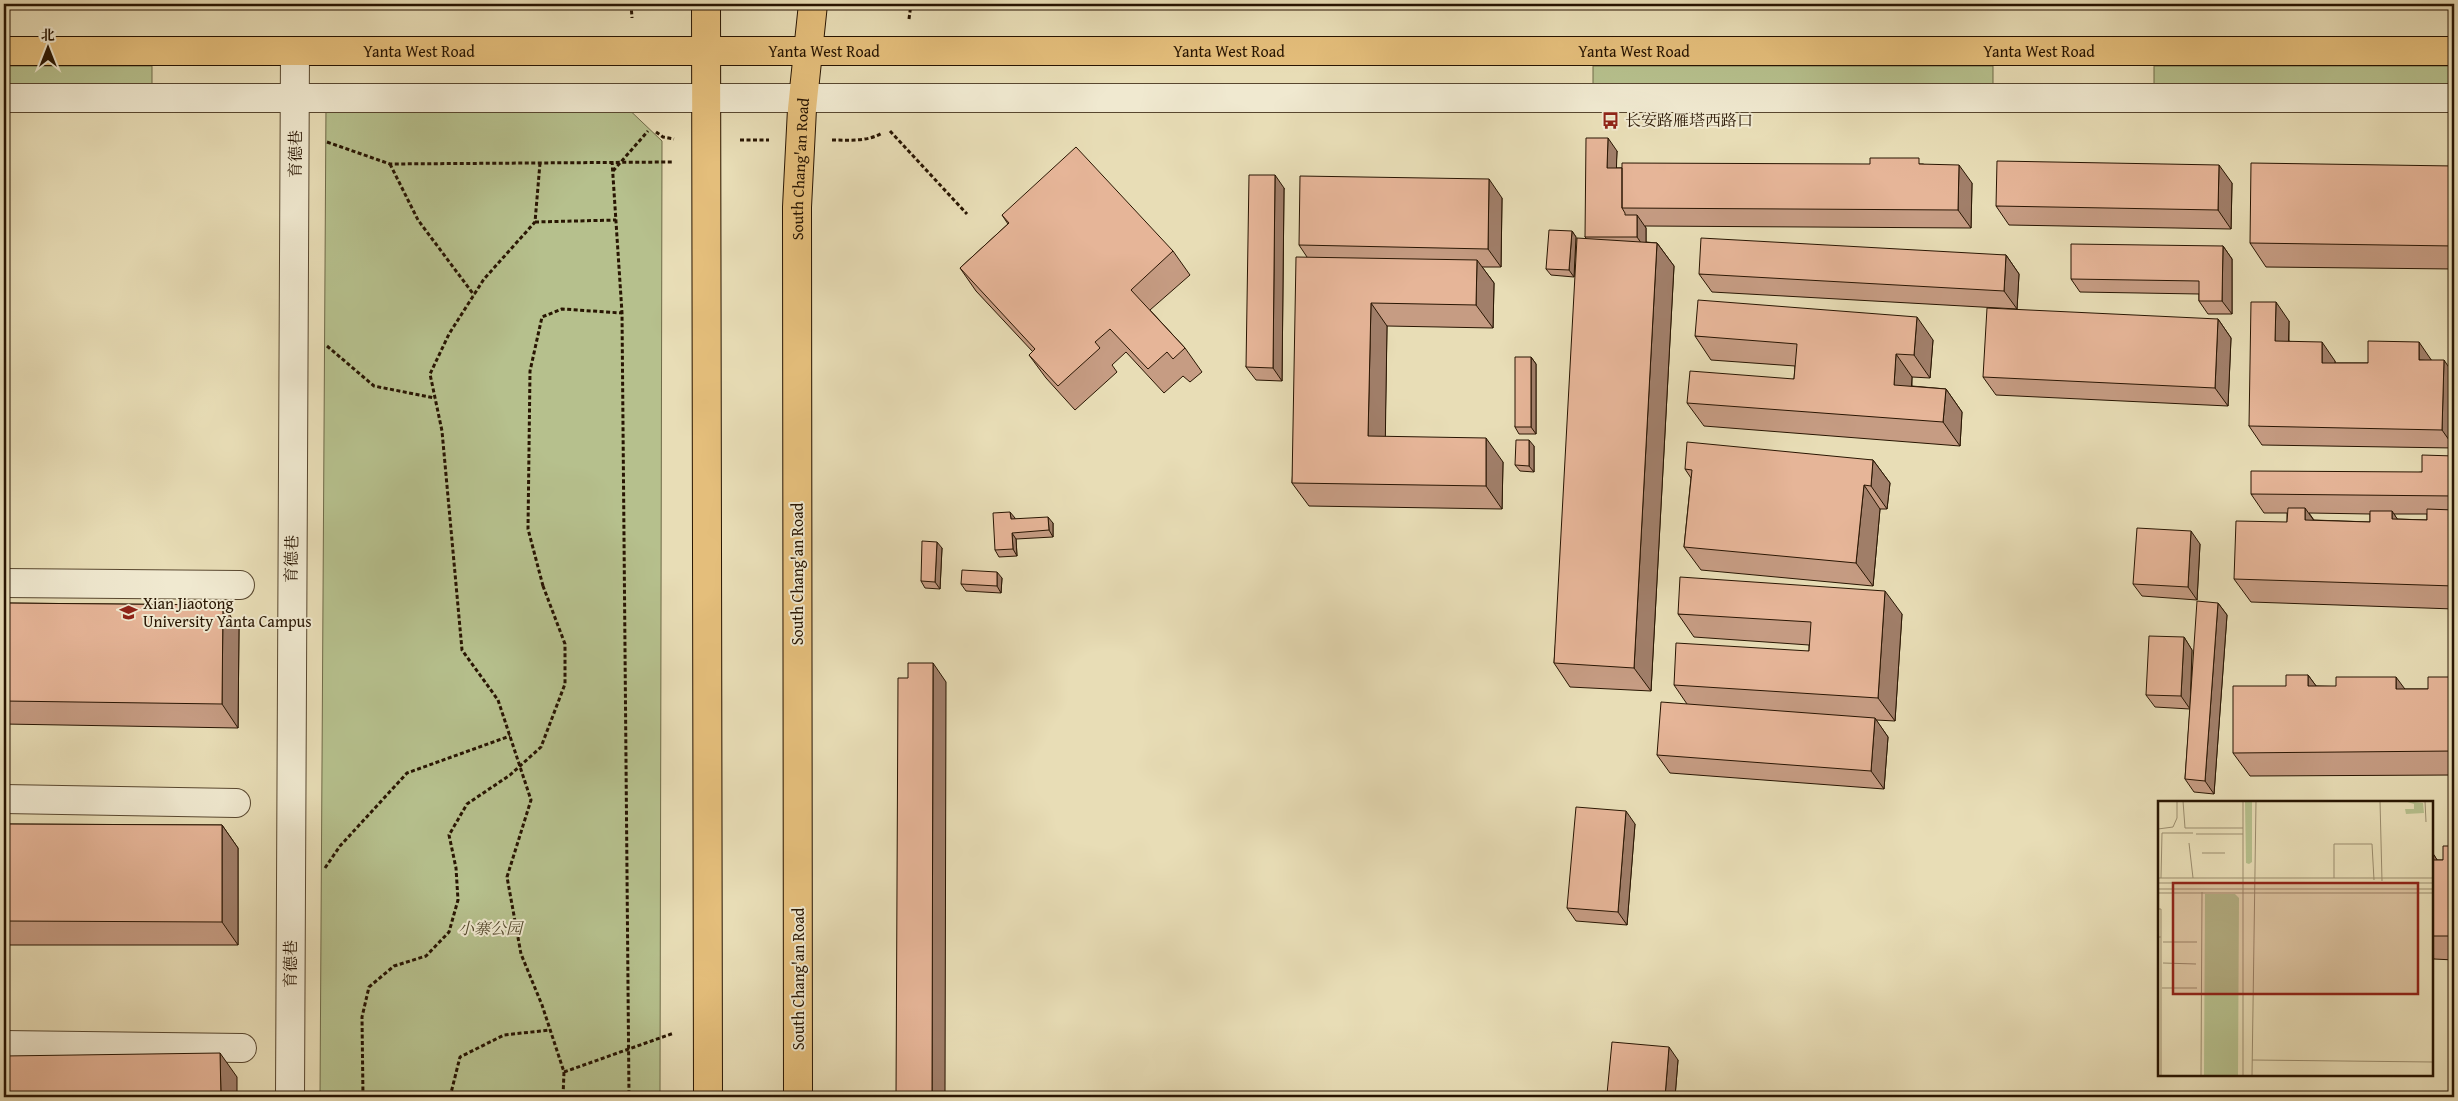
<svg xmlns="http://www.w3.org/2000/svg" width="2458" height="1101" font-family="'Gentium Book Plus','Noto Serif SC',serif">
  <style>
    .green { fill: #b6c08d; stroke: #6f6a48 }
    .lines { fill: none; stroke-linecap: round; stroke-linejoin: round }
    .minor-casing { stroke: #58472f; stroke-width: 30 }
    .major-casing { stroke: #281502; stroke-width: 30 }
    .path { stroke: #281502; stroke-width: 3; stroke-dasharray: 4 2.5; stroke-linecap: butt }
    .minor { stroke: #f0e9d0; stroke-width: 28 }
    .major { stroke: #e4be7b; stroke-width: 28 }
    .path-bridge { stroke: #281502; stroke-width: 3; stroke-dasharray: 4 2.5; stroke-linecap: butt }
    .wall { fill: #c69c83; stroke: #281502; fill-rule: evenodd }
    .shaded-wall { fill: #a17f6a; stroke: #281502 }
    .building { fill: #e6b598; stroke: #281502 }
    .labels { text-anchor: middle; dominant-baseline: central; stroke-width: 4; stroke-linejoin: round; paint-order: stroke }
    .street-label { font-size: 16px; fill: #281502; stroke: #f0e9d0 }
    .poi-label { font-size: 16px; fill: #281502; stroke: #f0e9d0; text-anchor: start }
    .park-label { font-size: 16px; font-style: italic; fill: #53482c; stroke: #f0e9d0 }
    .inset-road { fill: none; stroke: #9b8d6e; stroke-width: 1 }
    .view { fill: #8f2418; fill-opacity: 0.15; stroke: #8f2418; stroke-width: 2.5 }
    .inset-edge { fill: none; stroke: #281502; stroke-width: 2.5 }
  </style>
  <rect width="100%" height="100%" fill="#e8ddb6"/>
  <filter id="stains"><feTurbulence type="fractalNoise" baseFrequency=".004" numOctaves="4"/><feColorMatrix values="0 0 0 0 .2 0 0 0 0 .09 0 0 0 0 .02 0 0 0 .5 -.17"/></filter>
  <radialGradient id="worn" r=".72"><stop offset=".6" stop-color="#630" stop-opacity="0"/><stop offset="1" stop-color="#630" stop-opacity=".3"/></radialGradient>
  <path class="green" d="M4,66H152V90H4Z
    M1593,66H1993V90H1593Z
    M2154,66H2454V90H2154Z
    M620,101L662,141L660,1097H320L326,103Z"/>
  <g class="lines">
    <defs>
      <path id="minor" d="M4,98H2454
        M4,583L240,585
        M4,799L236,803
        M4,1045L242,1048
        M290,1097L295,51"/>
      <g id="major">
        <path d="M706,4L708,1097"/>
        <path id="s1" d="M4,51H2454"/>
        <path id="s2" d="M798,1097L797,207L802,109L813,4"/>
      </g>
    </defs>
    <use href="#minor" class="minor-casing"/>
    <use href="#major" class="major-casing"/>
    <path class="path" d="M631,4L632,18
      M909,19L911,4
      M890,131L967,214
      M656,132L663,137L674,139
      M740,140H769
      M832,140C849,140 867,142 882,133
      M327,142L390,164L672,162
      M612,161L622,313L629,1097
      M540,163L535,222L484,279L449,334L430,374L442,431L462,650L498,700L531,800L507,877L521,954L542,1005L564,1072L563,1097
      M390,164L418,220L474,295
      M613,171L648,131
      M535,222L616,220
      M327,346L374,386L435,398
      M543,586L528,529L530,371L542,317L562,309L622,313
      M325,868L340,846L407,773L510,736
      M564,1072L674,1033
      M450,1097L460,1057L504,1035L550,1030"/>
    <use href="#minor" class="minor"/>
    <use href="#major" class="major"/>
    <path class="path-bridge" d="M363,1097L362,1017L369,987L394,966L426,956L449,932L458,900L456,868L449,835L467,804L510,775L541,747L565,684V644L543,586"/>
  </g>
  <path class="wall" d="M1617,151L1616,168L1923,164L1972,183L1971,228L1645,226L1646,228V242L1657,243L1674,266L1651,691L1570,687L1554,663L1587,239L1585,237Z
    M2454,166V269L2266,267L2250,243Z
    M2232,183L2231,229L2009,225L1996,206Z
    M1284,188L1282,381L1256,380L1246,367Z
    M1502,198L1501,267H1482L1494,283L1493,328L1387,326L1385,437L1503,462L1502,509L1309,506L1292,483L1307,257L1299,245Z
    M1002,215L1173,251L1190,275L1150,310L1185,348L1202,372L1190,382L1183,376L1164,393L1126,352L1112,365L1117,372L1075,410L1046,378L1029,355L1033,352L976,291L960,268L1008,224Z
    M1572,231L1576,237L1574,277L1551,275L1546,269Z
    M2223,246L2232,259V314H2208L2199,301V294L2080,292L2071,279Z
    M2006,255L2019,274L2017,309L1712,292L1699,274Z
    M2218,319L2231,338L2228,406L1996,395L1983,377Z
    M2289,321V341L2335,361V363H2368L2431,360L2454,375V448L2262,445L2249,426Z
    M1695,336L1933,340L1930,378L1912,377V386L1946,389L1962,412L1960,446L1704,426L1687,403L1794,379L1795,366L1711,360Z
    M1531,357L1536,364V434H1519L1515,427Z
    M1534,446V472L1520,471L1515,465Z
    M2454,456V609L2251,602L2234,579L2287,522V513H2264L2251,494L2422,472ZM2309,513L2370,514V522L2314,520ZM2394,514H2427V520L2397,519Z
    M1873,460L1890,483L1887,509H1880L1873,586L1701,570L1684,547L1691,478L1685,469Z
    M1015,519L1053,523V537L1016,539L1017,556L999,557L995,550Z
    M2200,544L2197,600L2142,596L2133,584Z
    M942,548L940,589L925,588L921,581Z
    M1002,578L1001,593L966,591L961,584Z
    M4,603L223,605L239,629L238,728L4,724Z
    M2218,603L2227,615L2214,794L2194,792L2185,779L2190,709L2155,707L2146,695L2184,637L2192,650L2191,693Z
    M1678,614H1902L1895,721L1876,720L1888,737L1884,789L1670,773L1657,755L1687,704L1674,685L1809,651V645L1694,637Z
    M2308,675L2316,686L2405,689H2428L2454,677V775L2250,776L2233,753L2286,686Z
    M4,824L222,825L238,848V945H4Z
    M1635,824L1627,925L1576,921L1567,908Z
    M2454,846V960L2434,959L2432,956V852L2437,860H2443Z
    M1678,1060L1675,1097H1609L1607,1094Z"/>
  <path class="shaded-wall" d="M1608,138L1617,151L1616,181L1607,168Z
    M1959,165L1972,183L1971,228L1958,210Z
    M2219,165L2232,183L2231,229L2218,210Z
    M1275,175L1284,188L1282,381L1273,368Z
    M1489,179L1502,198L1501,267L1488,249Z
    M1637,215L1646,228V250L1637,237Z
    M1572,231L1576,237L1574,277L1569,270Z
    M1657,243L1674,266L1651,691L1634,668Z
    M2223,246L2232,259V314L2222,301Z
    M2006,255L2019,274L2017,309L2004,291Z
    M1477,260L1494,283L1493,328L1476,305Z
    M2276,302L2289,321L2288,359L2275,341Z
    M1371,303L1387,326L1385,460L1368,436Z
    M1917,317L1933,340L1930,378L1914,355Z
    M2218,319L2231,338L2228,406L2215,388Z
    M2322,342L2335,361V381L2322,363Z
    M2419,342L2432,361L2419,360Z
    M1896,354L1912,377L1910,408L1894,385Z
    M1531,357L1536,364V434L1531,427Z
    M2444,360L2454,375V447L2442,430Z
    M1946,389L1962,412L1960,446L1943,422Z
    M1486,438L1503,462L1502,509L1486,486Z
    M1529,440L1534,446V472L1529,466Z
    M1873,460L1890,483L1887,509L1871,486Z
    M1864,485L1880,509L1873,586L1856,563Z
    M2305,508L2322,532L2305,520Z
    M2392,511L2408,535L2392,519Z
    M1010,512L1015,518V526L1011,519Z
    M1048,517L1053,523V537L1049,530Z
    M2191,531L2200,544L2197,600L2188,587Z
    M1012,533L1016,539L1017,556L1013,549Z
    M937,542L942,548L940,589L935,582Z
    M997,572L1002,578L1001,593L997,586Z
    M1885,591L1902,614L1895,721L1878,698Z
    M2218,603L2227,615L2214,794L2205,781Z
    M223,605L239,629L238,728L222,704Z
    M2184,637L2192,650L2190,709L2181,696Z
    M933,663L946,682L945,1097H932Z
    M2308,675L2325,698L2308,686Z
    M2396,677L2413,700L2396,689Z
    M1875,718L1888,737L1884,789L1871,771Z
    M1626,811L1635,824L1627,925L1618,912Z
    M222,825L238,848V945L222,922Z
    M2432,852L2447,875L2432,861Z
    M2452,911L2454,915V941L2451,936Z
    M1669,1047L1678,1060L1675,1097H1665Z
    M220,1053L237,1077V1097H221Z"/>
  <path class="building" d="M1586,138H1608L1607,168H1622V208L1625,213V215H1637V237H1585Z
    M1076,147L1173,251L1131,290L1185,348L1173,359L1167,352L1148,369L1110,329L1095,342L1100,348L1058,386L1029,355L1035,349L960,268L1009,223L1002,215Z
    M1870,158H1919V164L1959,165L1958,210L1622,208V163L1870,164Z
    M1997,161L2219,165L2218,210L1996,206Z
    M2251,163L2454,166V246L2250,243Z
    M1249,175H1275L1273,368L1246,367Z
    M1300,176L1489,179L1488,249L1299,245Z
    M1549,230L1572,231L1569,270L1546,269Z
    M1577,238L1657,243L1634,668L1554,663Z
    M1701,238L2006,255L2004,291L1699,274Z
    M2071,244L2223,246L2222,301H2199V281L2071,279Z
    M1296,257L1477,260L1476,305L1371,303L1368,436L1486,438V486L1292,483Z
    M1698,300L1917,317L1914,355L1896,354L1894,385L1946,389L1943,422L1687,403L1690,371L1794,379L1797,344L1695,336Z
    M2251,302H2276L2275,341L2322,342V363H2368V341L2419,342V360H2444L2442,430L2249,426Z
    M1987,308L2218,319L2215,388L1983,377Z
    M1515,357H1531V427H1515Z
    M1516,440H1529V466L1515,465Z
    M1687,442L1873,460L1871,486L1864,485L1856,563L1684,547L1692,470L1685,469Z
    M2422,455L2454,456V496L2251,494V471L2422,472Z
    M2288,508H2305V520L2370,522V511H2392V519L2427,520V509L2454,510V586L2234,579L2236,521L2287,522Z
    M1010,512L1011,519L1048,517L1049,530L1012,533L1013,549L995,550L993,513Z
    M2137,528L2191,531L2188,587L2133,584Z
    M922,541L937,542L935,582L921,581Z
    M962,570L997,572V586L961,584Z
    M1680,577L1885,591L1878,698L1674,685L1676,643L1809,651L1811,622L1678,614Z
    M2197,601L2218,603L2205,781L2185,779Z
    M4,603L223,605L222,704L4,701Z
    M2149,636L2184,637L2181,696L2146,695Z
    M908,663H933L932,1097H896L898,678H908Z
    M2286,675H2308V686H2336V677H2396V689H2428V677H2454V751L2233,753V686H2286Z
    M1661,702L1875,718L1871,771L1657,755Z
    M1576,807L1626,811L1618,912L1567,908Z
    M4,824L222,825V922L4,921Z
    M2443,846H2454V911H2452L2451,936H2432V860H2443Z
    M1612,1042L1669,1047L1665,1097H1641L1607,1094Z
    M220,1053L221,1097H4V1056Z"/>
  <defs>
    <symbol id="bus-bare" viewBox="-9 -9 18 18"><path d="M-5-6H5V4H4V6H2V4H-2V6H-4V4H-5ZM-3.5-4V0h7V-4ZM-3.5 1.2v1.5H-2V1.2ZM2 1.2v1.5H3.5V1.2Z" fill="#8f2418" stroke="#f0e9d0" stroke-width="2.5" paint-order="stroke"/></symbol>
    <symbol id="university-bare" viewBox="-9 -9 18 18"><path d="M0-5L7-2L0 1L-7-2ZM-4 1L0 2.5L4 1V4Q0 6-4 4Z" fill="#8f2418" stroke="#f0e9d0" stroke-width="2.5" paint-order="stroke"/></symbol>
  </defs>
  <g fill-rule="evenodd">
    <use href="#bus-bare" x="1598" y="108" width="25" height="25"/>
    <use href="#university-bare" x="116" y="600" width="25" height="25"/>
  </g>
  <g class="labels">
    <g class="street-label">
      <text stroke="none"><textPath href="#s1" startOffset="415">Yanta West Road</textPath></text>
      <text stroke="none"><textPath href="#s1" startOffset="820">Yanta West Road</textPath></text>
      <text stroke="none"><textPath href="#s1" startOffset="1225">Yanta West Road</textPath></text>
      <text stroke="none"><textPath href="#s1" startOffset="1630">Yanta West Road</textPath></text>
      <text stroke="none"><textPath href="#s1" startOffset="2035">Yanta West Road</textPath></text>
      <text transform="translate(295 154) rotate(-90)">育德巷</text>
      <text stroke="none"><textPath href="#s2" startOffset="928">South Chang'an Road</textPath></text>
      <text transform="translate(291 559) rotate(-89)">育德巷</text>
      <text transform="translate(797 574) rotate(-90)">South Chang'an Road</text>
      <text transform="translate(290 964) rotate(-90)">育德巷</text>
      <text transform="translate(798 979) rotate(-90)">South Chang'an Road</text>
    </g>
    <g class="poi-label">
      <text x="1625" y="120">长安路雁塔西路口</text>
      <text x="143" y="603">Xian Jiaotong<tspan x="143" dy="18">University Yanta Campus</tspan></text>
    </g>
    <g class="park-label">
      <text x="490" y="928">小寨公园</text>
    </g>
  </g>
  <g transform="translate(2158 801)">
    <rect width="275" height="275" fill="#e8ddb6"/>
    <path d="M246,0L265,2L266,12L248,13L247,8H256V3ZM47,93H77L81,97L80,275H46Z" fill="#b6c08d"/>
    <path d="M87,0H94V61L91,63L88,62Z" fill="#b6c08d"/>
    <path class="inset-road" d="M25,0L27,27H85M85,0V275M222,0L224,80M267,0L268,21M0,28L15,26L19,17V0M38,33H85M31,42L35,77M44,52H67M0,77H275M3,77L4,32H35M176,77V43H214L216,79M0,82H275M0,88H275M0,92H275M0,108H3V136H0M3,136V275M5,141H39M5,162L38,163M4,187H39M94,259L275,261M43,275L44,91M94,275L98,0"/>
    <path class="view" d="M15,82H260V193H15Z"/>
    <rect width="275" height="275" class="inset-edge"/>
  </g>
  <rect width="2458" height="1101" fill="none" stroke="#e8ddb6" stroke-width="20"/>
  <rect x="5" y="5" width="2448" height="1091" fill="none" stroke="#281502" stroke-width="2.5"/>
  <rect x="10" y="10" width="2438" height="1081" fill="none" stroke="#281502"/>
  <g transform="translate(48 48)" stroke="#f0e9d0" stroke-width="4" paint-order="stroke">
  <path d="M0-4L9 19L0 12L-9 19Z" fill="#281502"/>
  <text y="-8" font-size="14" font-weight="bold" text-anchor="middle" fill="#281502">北</text>
  </g>
  <rect width="100%" height="100%" filter="url(#stains)"/>
  <rect width="100%" height="100%" fill="url(#worn)"/>
</svg>
